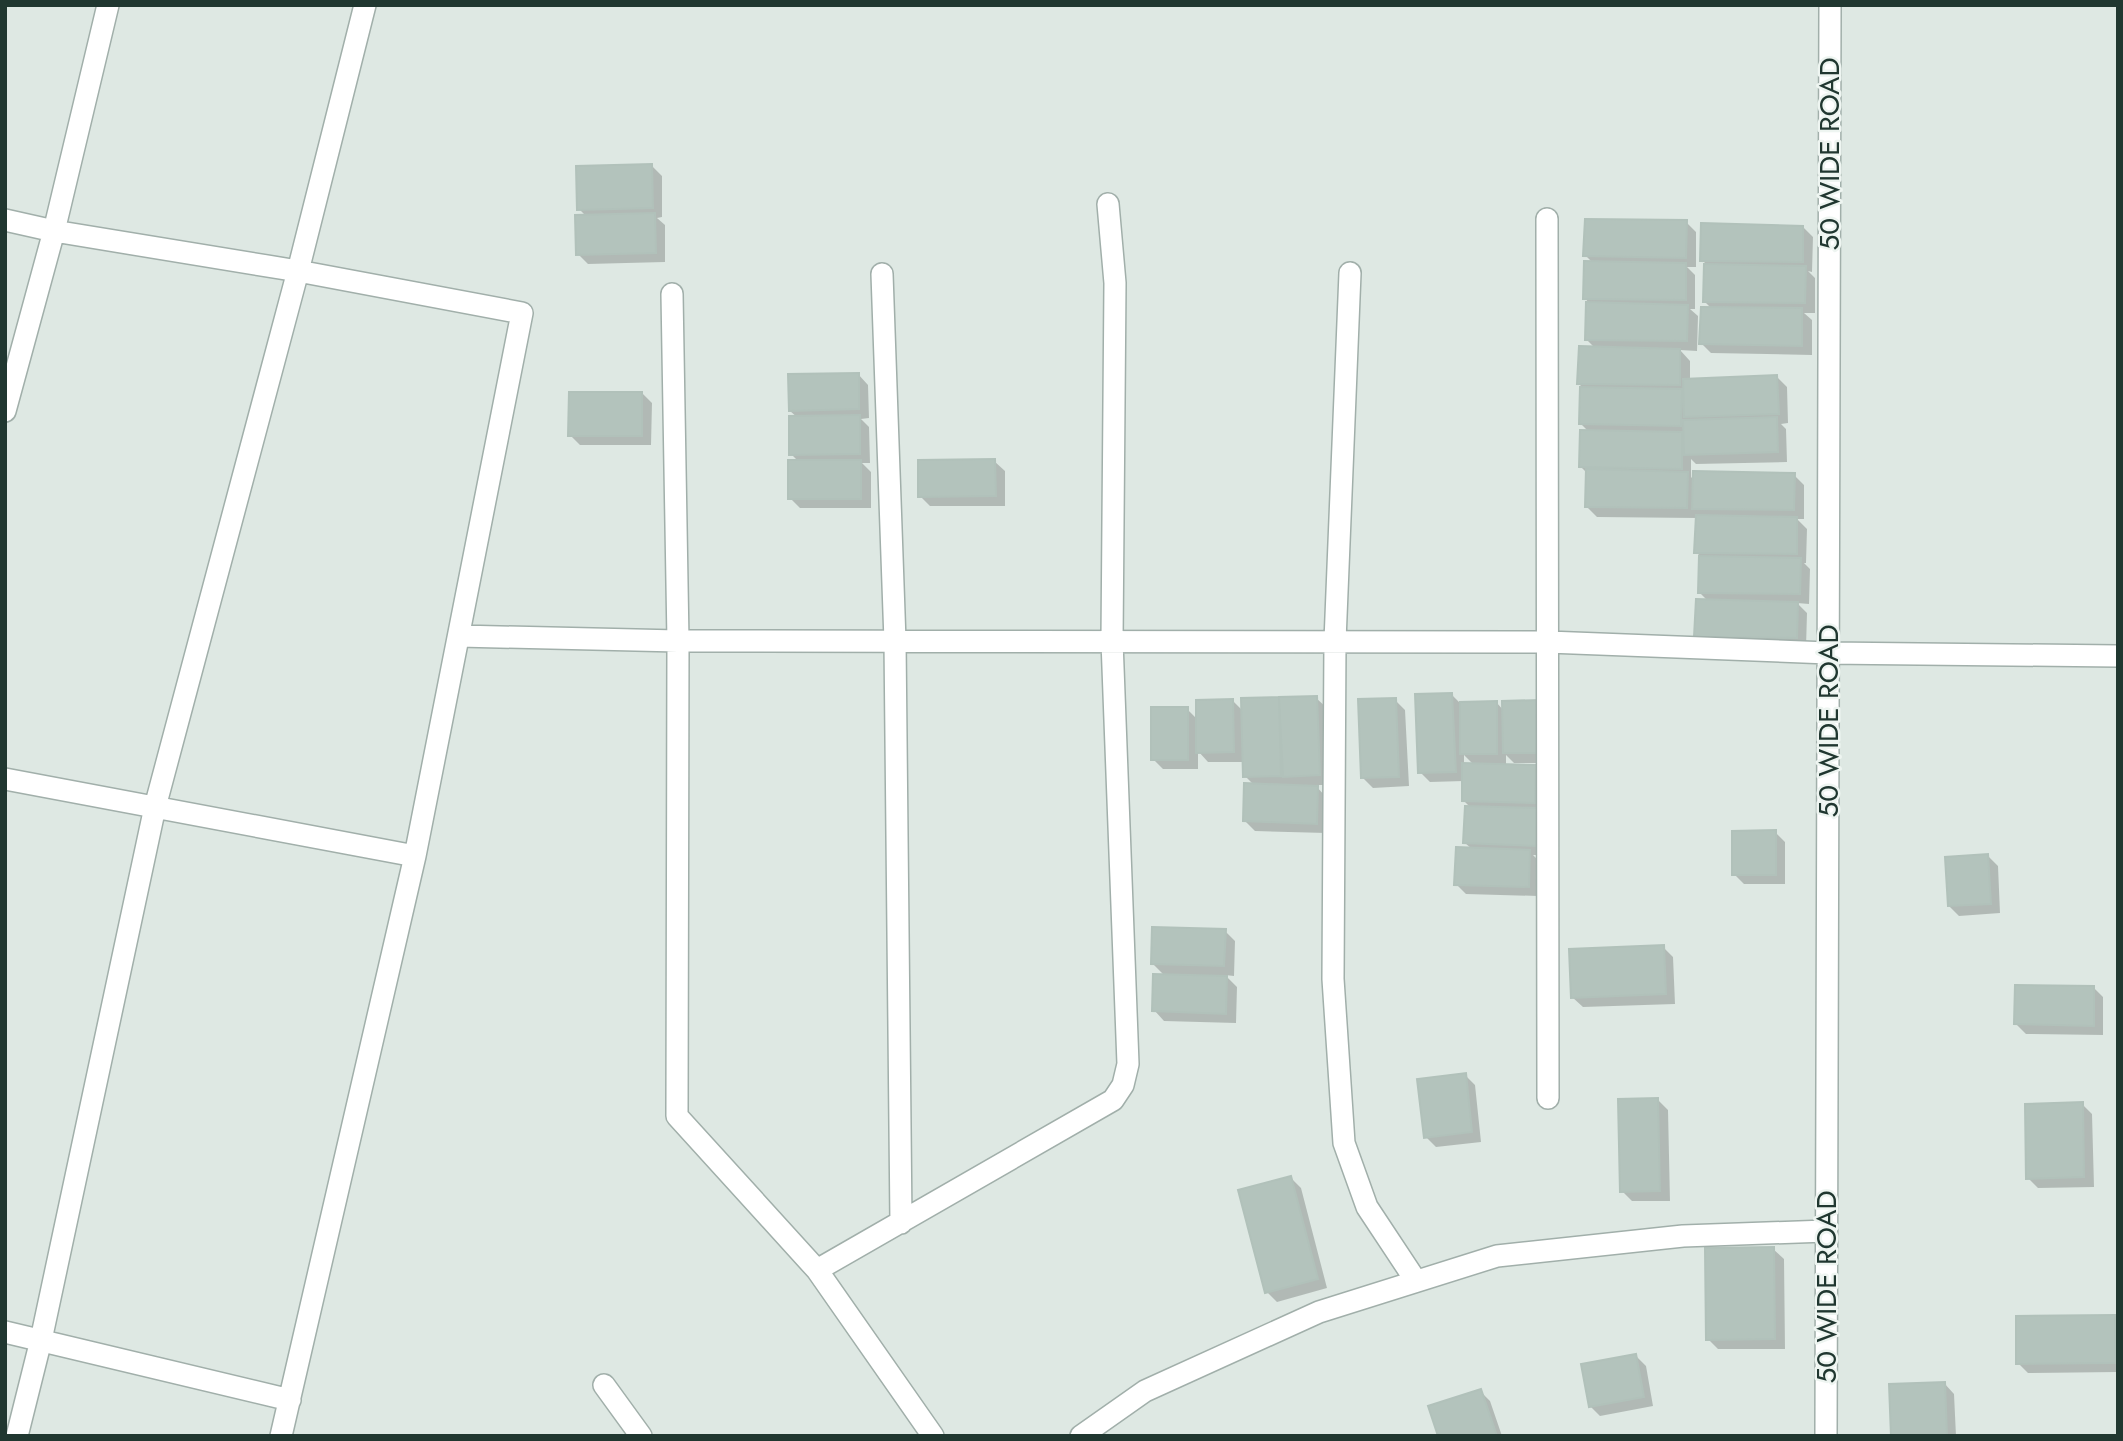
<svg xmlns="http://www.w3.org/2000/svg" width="2123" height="1441" font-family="Jost,sans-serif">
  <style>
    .shadow { fill: #0003; fill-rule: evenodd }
    .building { fill: #b3c3bc; stroke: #b1c1ba; stroke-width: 2 }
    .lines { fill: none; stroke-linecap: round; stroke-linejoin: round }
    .minor-casing { stroke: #a1afaa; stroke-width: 24 }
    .minor { stroke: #fff; stroke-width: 21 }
    .labels { text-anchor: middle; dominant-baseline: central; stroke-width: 5; stroke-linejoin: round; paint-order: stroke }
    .street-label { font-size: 28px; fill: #203730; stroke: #eef5f1 }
  </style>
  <rect width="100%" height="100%" fill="#dee8e3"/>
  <path class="shadow" d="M652,166L662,176V217L657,218L665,225V262L588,264L578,254L587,217L579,209Z
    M1686,222L1696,232V267H1687L1695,275V309H1690L1698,316L1697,351L1680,350L1690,361V380L1777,377L1787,387L1788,423L1781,424L1786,429L1787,462L1696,464L1691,459V477L1694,480L1794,475L1804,485V519H1797L1807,529L1806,563H1804L1810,569L1809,604L1797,603L1807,613L1806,648L1706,647L1696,637L1708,601L1699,592L1700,556L1696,552L1697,518L1597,517L1587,507L1588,474L1581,467L1589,432L1581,424L1582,387L1579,384L1596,349L1587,340L1588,302L1585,298L1593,263L1585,255Z
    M1803,227L1813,237L1812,272L1808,271L1815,278V313H1804L1812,320V355L1711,353L1701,343L1712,309L1704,301L1706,264L1702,260Z
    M858,374L868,385L869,418L861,419L869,427L870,463H862L871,472V508H800L790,498L799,462L791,454L798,418L790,411Z
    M642,393L652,403L651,445H580L570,435Z
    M994,461L1005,471V506H930L920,496Z
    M1452,695L1461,704L1497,703L1549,763H1514L1506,755V766L1536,767L1546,777L1547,855H1533L1539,861L1538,896L1466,894L1456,884L1472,849L1465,843L1471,808L1463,800L1464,781L1430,782L1420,772ZM1464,755L1474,765H1464Z
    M1316,698L1327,708L1329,785H1315L1327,798L1326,833L1255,831L1245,821L1254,785L1245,776V762H1208L1198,751V769H1163L1153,759L1187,709L1198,720L1233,701L1243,711L1242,700Z
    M1395,700L1405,710L1409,786L1373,788L1363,778Z
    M1775,832L1785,842V884H1744L1734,874Z
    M1988,856L1998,866L2000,913L1959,916L1949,906Z
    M1225,931L1235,941L1234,976L1225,975L1237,987L1236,1023L1164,1021L1154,1010L1165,976L1152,963Z
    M1663,947L1673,957L1675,1004L1583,1007L1572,997Z
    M2093,987L2103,997V1035L2026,1034L2016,1024Z
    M1465,1075L1475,1085L1481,1142L1436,1147L1426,1137Z
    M1658,1100L1668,1110L1670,1201H1632L1622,1191Z
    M2082,1104L2092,1114L2094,1187L2038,1188L2028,1178Z
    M1291,1178L1301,1188L1327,1288L1277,1302L1267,1292Z
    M1773,1249L1784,1259L1785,1349H1718L1708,1339Z
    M2115,1317L2118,1320V1372L2028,1373L2018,1363Z
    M1636,1356L1646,1366L1653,1406L1600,1416L1590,1406Z
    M1944,1383L1954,1394L1956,1436H1892Z
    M1480,1391L1490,1401L1502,1436H1439Z"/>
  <path class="building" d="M652,164L653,208L577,210L576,166Z
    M655,213L656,253L576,255L575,215Z
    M1585,219L1687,220L1686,258L1583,256Z
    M1701,223L1803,226V262L1700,261Z
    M1584,261L1686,263V300L1583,299Z
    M1704,264L1806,266L1805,303L1703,302Z
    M1586,302L1688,305L1687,341L1585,340Z
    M1701,307L1802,308V346L1699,344Z
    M1579,346L1680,349V385L1577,384Z
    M859,373V409L789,411L788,374Z
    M1777,375L1779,414L1684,417L1683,379Z
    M1580,387L1682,389L1681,426L1579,424Z
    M569,392H642V436H568Z
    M860,415V454L789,455V416Z
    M1777,417L1778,452L1684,455L1683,420Z
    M1580,430L1682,432V469L1579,467Z
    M995,459L996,496L918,497V460Z
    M788,460H861V499H788Z
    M1586,469L1688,472L1687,508L1585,507Z
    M1693,471L1795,473L1794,510L1692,509Z
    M1696,515L1797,517V554L1694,553Z
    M1699,556L1801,558L1800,594L1698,593Z
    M1696,599L1798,602L1797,638L1694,637Z
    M1452,693L1456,772L1418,773L1415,694Z
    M1317,696L1320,775L1283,777L1279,697Z
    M1279,697L1281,776L1243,777L1241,698Z
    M1396,698L1399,777L1361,778L1358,699Z
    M1233,699L1234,752L1196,753V700Z
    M1540,700V753H1503L1502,701Z
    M1497,701V754H1460V702Z
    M1151,707H1188V760H1151Z
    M1462,763L1536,765L1535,803L1462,801Z
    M1244,783L1318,786L1317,824L1243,821Z
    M1465,806L1539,808L1537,846L1463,843Z
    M1776,830V875H1732V831Z
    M1456,847L1530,850L1529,887L1454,885Z
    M1988,854L1991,904L1948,906L1945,857Z
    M1152,927L1226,929L1224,966L1151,964Z
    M1664,945L1666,994L1571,998L1569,949Z
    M1153,974L1227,976L1226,1014L1152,1011Z
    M2015,985L2094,986V1026L2014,1024Z
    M1466,1073L1472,1132L1424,1138L1417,1079Z
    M1658,1098L1660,1191L1620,1192L1618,1099Z
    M2083,1102L2084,1177L2026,1179L2025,1104Z
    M1291,1176L1318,1279L1265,1293L1238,1190Z
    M1774,1247L1775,1339L1706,1340L1705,1248Z
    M2115,1315L2116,1363L2016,1364V1316Z
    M1636,1354L1644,1397L1589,1407L1581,1364Z
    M1945,1382L1947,1436H1891L1889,1384Z
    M1481,1389L1497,1436H1438L1428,1406Z"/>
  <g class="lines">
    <defs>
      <path id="minor" d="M1547,219L1548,1098
        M5,220L54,231L298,271L522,313L415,856L281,1436
        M1350,273L1335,641L1333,979L1344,1143L1367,1207L1416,1281
        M882,274L895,641L901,1223
        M672,294L678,641L677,1116L817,1270L933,1436
        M5,411L54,231L108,5
        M459,636L678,641L1548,642L1828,653L2118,656
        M5,779L415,856
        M817,1270L1113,1100L1123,1085L1128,1064L1112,641L1115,283L1108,204
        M5,1332L290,1400
        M604,1385L641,1436
        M17,1436L41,1340L155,807L298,271L365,5
        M1081,1436L1145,1391L1319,1312L1497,1256L1683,1236L1826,1231
        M1826,1436L1830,5"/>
    </defs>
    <use href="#minor" class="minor-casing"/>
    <use href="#minor" class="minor"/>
  </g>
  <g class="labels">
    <g class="street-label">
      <text transform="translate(1829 154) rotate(-90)">50 WIDE ROAD</text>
      <text transform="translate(1828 721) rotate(-90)">50 WIDE ROAD</text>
      <text transform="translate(1826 1287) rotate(-90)">50 WIDE ROAD</text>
    </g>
  </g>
  <rect width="2123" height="1441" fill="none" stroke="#203730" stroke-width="14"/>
</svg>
